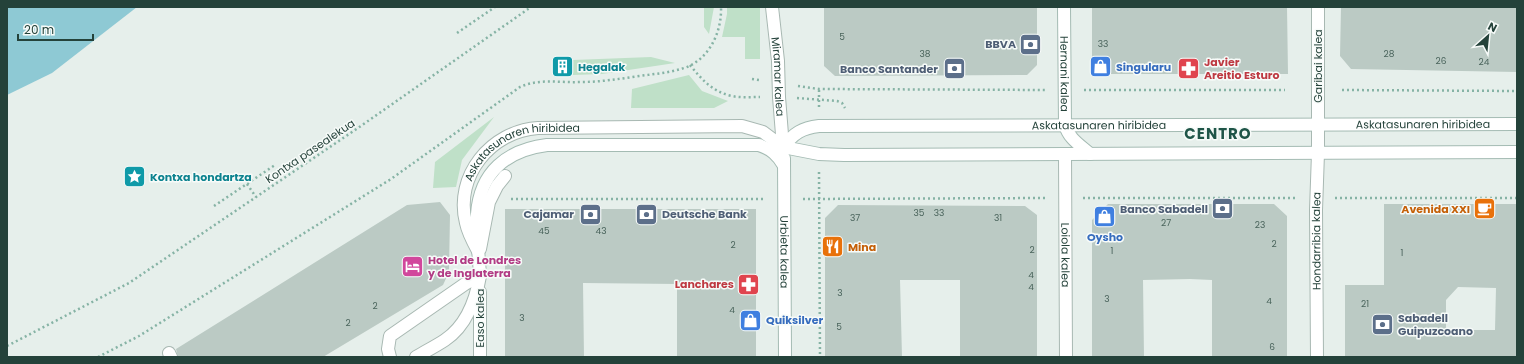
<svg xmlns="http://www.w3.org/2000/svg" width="1524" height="364" font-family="Poppins,sans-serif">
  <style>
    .green { fill: #bfe0c8 }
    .water { fill: #8ec9d4 }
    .building { fill: #bbcac4; fill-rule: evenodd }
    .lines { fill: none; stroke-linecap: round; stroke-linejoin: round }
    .service-casing { stroke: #a8b8b2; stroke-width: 14 }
    .pedestrian-casing { stroke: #a8b8b2; stroke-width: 14 }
    .minor-casing { stroke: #a8b8b2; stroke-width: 14 }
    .secondary-casing { stroke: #a4bbb3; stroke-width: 14 }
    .path { stroke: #86b3a5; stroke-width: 2.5; stroke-dasharray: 2 3; stroke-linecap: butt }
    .service { stroke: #fff; stroke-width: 12 }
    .pedestrian { stroke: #fff; stroke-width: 12 }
    .minor { stroke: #fff; stroke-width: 12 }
    .secondary { stroke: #fff; stroke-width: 12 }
    .labels { text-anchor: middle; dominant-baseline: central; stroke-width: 3; stroke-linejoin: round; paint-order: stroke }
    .number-label { font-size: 9px; fill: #4a645c }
    .service-label { font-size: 11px; font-weight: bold; fill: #4e5e75; stroke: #f7fbf9; text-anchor: end }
    .health-label { font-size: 11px; font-weight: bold; fill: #be3a42; stroke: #f7fbf9; text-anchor: start }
    .street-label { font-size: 11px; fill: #24423a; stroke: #f7fbf9 }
    .culture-label { font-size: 11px; font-weight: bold; fill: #0d838f; stroke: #f7fbf9; text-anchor: start }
    .shop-label { font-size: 11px; font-weight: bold; fill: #366cbe; stroke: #f7fbf9; text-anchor: start }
    .food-label { font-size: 11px; font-weight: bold; fill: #c56008; stroke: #f7fbf9; text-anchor: end }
    .hotel-label { font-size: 11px; font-weight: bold; fill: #b23c85; stroke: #f7fbf9; text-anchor: start }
    .district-label { font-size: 15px; font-weight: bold; letter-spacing: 1px; fill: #1f5548; stroke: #f7fbf9 }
  </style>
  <rect width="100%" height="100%" fill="#e6efeb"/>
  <path class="green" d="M704,7H714L709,34L704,27Z
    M727,7H760V59H745V37H722L727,14Z
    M651,57L675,63L602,74L573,75V60Z
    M689,75L702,91L728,101L714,108H631L632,89Z
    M494,117L462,160L456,187L433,188L435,162Z"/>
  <path class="water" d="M7,7H137L52,73L7,95Z"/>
  <path class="building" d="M824,7H1037V65L1027,75L835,76L824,66Z
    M1092,7H1287L1288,74H1098L1092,67Z
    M1341,7H1517V72L1351,69L1340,56Z
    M440,202L450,215L449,272L443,285L323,357H178L176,349L407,205Z
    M1108,204H1274L1287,216V357H1212V280L1190,279L1143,280L1144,357H1092V220Z
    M1384,204H1517V357H1345V285H1384ZM1458,287L1496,288L1495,330H1446V300Z
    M838,205L1025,206L1037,215V357H960V280H900L902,357H825V218Z
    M505,209H756V357H677V284L583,283L584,357H505Z"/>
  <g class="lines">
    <defs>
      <g id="service">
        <path d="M480,249L489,202L497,186L505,176"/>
        <path id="s1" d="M478,251C473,242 468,233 466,223C454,176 491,131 538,128L742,126L763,132L783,147"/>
        <path d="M390,357L388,349L390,336L465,284L480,276"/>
      </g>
      <g id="pedestrian">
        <path id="s2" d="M1065,154L1066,357"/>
        <path d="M169,353L171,357"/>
      </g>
      <g id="minor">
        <path id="s3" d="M772,7L778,61L779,97L783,147"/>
        <path d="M480,292V357"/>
        <path d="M416,357C426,351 436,346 445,340C466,326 476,299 480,276"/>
        <path id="s4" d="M1317,357L1316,210L1318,153V7"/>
      </g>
      <g id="secondary">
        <path id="s5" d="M1064,7L1065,125C1069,139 1080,145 1090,154"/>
        <path id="s6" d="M783,147C794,133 802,128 819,126L1517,124"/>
        <path d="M783,147L819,154L844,155L1517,152"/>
        <path id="s7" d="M784,158L785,357"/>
        <path d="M480,276C479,256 476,234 477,214C480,172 507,150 547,145H759C771,149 778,155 784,166"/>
      </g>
    </defs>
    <use href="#service" class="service-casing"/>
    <use href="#pedestrian" class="pedestrian-casing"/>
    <use href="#minor" class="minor-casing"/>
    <use href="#secondary" class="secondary-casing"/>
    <path class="path" d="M457,33L495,7
      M690,65C702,80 713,92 732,96C741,98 751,97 760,97
      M752,79L759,80
      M798,86L819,89L1047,90
      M1084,90H1285
      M1342,90L1517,91
      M797,98L837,101L842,103L845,108
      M819,107V89
      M819,172L820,357
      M247,184L256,197
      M1083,198H1298
      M1335,198H1517
      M511,199H766
      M803,199L1046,198
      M214,206L275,165
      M7,346L129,283L358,128L531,7
      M98,357L139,336L391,179L520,87C540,78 560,83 581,82C600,82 619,79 639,76C654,74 669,73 684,68C709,60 722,32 721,7"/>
    <use href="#service" class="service"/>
    <use href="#pedestrian" class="pedestrian"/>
    <use href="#minor" class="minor"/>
    <use href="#secondary" class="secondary"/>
  </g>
  <defs>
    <symbol id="bank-square" viewBox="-11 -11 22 22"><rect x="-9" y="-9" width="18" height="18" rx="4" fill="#5c6f8a" stroke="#f7fbf9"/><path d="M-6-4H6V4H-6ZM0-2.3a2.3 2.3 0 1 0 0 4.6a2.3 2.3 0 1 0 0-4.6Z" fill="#fff"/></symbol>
    <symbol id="building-square" viewBox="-11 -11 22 22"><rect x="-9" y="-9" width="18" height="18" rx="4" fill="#0f9aa8" stroke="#f7fbf9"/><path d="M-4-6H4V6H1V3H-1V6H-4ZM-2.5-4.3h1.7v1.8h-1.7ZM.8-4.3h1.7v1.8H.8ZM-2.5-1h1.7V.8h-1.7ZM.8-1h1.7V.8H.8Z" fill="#fff"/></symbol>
    <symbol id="shop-square" viewBox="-11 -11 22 22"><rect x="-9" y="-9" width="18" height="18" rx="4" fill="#3f7fe0" stroke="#f7fbf9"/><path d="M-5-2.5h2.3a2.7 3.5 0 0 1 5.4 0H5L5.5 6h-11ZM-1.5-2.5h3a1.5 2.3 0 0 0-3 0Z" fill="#fff"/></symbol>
    <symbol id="pharmacy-square" viewBox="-11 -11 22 22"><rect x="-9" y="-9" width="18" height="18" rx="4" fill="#e0444e" stroke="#f7fbf9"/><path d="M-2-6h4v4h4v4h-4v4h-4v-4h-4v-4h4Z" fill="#fff"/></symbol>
    <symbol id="sight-square" viewBox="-11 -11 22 22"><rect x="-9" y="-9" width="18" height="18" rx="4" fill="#0f9aa8" stroke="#f7fbf9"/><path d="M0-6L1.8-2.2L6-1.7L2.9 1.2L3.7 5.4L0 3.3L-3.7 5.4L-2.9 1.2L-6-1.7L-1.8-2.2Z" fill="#fff"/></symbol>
    <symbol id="cafe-square" viewBox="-11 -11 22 22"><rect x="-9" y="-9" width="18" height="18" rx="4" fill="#e8710a" stroke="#f7fbf9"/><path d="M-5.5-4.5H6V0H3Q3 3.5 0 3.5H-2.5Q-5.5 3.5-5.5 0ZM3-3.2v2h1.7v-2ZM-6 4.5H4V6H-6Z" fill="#fff"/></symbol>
    <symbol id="restaurant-square" viewBox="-11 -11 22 22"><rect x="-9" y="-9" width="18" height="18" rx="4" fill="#e8710a" stroke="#f7fbf9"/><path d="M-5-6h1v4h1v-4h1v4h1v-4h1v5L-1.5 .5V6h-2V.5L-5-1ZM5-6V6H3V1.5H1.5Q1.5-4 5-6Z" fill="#fff"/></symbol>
    <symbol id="hotel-square" viewBox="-11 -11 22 22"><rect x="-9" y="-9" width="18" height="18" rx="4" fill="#d1479c" stroke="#f7fbf9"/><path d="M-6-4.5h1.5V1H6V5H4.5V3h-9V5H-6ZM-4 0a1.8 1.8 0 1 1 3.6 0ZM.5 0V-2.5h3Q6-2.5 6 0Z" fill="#fff"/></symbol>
  </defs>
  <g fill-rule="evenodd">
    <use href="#bank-square" x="1018" y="32" width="25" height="25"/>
    <use href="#building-square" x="550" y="54" width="25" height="25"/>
    <use href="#shop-square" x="1088" y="54" width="25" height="25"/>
    <use href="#pharmacy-square" x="1176" y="56" width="25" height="25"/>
    <use href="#bank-square" x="942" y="56" width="25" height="25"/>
    <use href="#sight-square" x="122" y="164" width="25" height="25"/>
    <use href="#bank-square" x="1210" y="196" width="25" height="25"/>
    <use href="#cafe-square" x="1472" y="196" width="25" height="25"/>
    <use href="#bank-square" x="578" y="202" width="25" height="25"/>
    <use href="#bank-square" x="634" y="202" width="25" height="25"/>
    <use href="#shop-square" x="1092" y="204" width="25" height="25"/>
    <use href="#restaurant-square" x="820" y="234" width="25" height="25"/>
    <use href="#hotel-square" x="400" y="254" width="25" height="25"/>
    <use href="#pharmacy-square" x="736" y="272" width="25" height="25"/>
    <use href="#shop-square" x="738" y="308" width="25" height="25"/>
    <use href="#bank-square" x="1370" y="312" width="25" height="25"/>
  </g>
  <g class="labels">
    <g class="number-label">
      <text x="842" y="37">5</text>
      <text x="1103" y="44">33</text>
      <text x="925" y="54">38</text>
      <text x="1389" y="54">28</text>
      <text x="1441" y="61">26</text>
      <text x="1484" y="62">24</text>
      <text x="919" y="213">35</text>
      <text x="939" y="213">33</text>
      <text x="855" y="218">37</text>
      <text x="998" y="218">31</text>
      <text x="1166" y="223">27</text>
      <text x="1260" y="225">23</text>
      <text x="544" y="231">45</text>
      <text x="601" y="231">43</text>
      <text x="1274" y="244">2</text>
      <text x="733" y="245">2</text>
      <text x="1032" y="250">2</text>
      <text x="1112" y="251">1</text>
      <text x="1402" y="253">1</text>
      <text x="1031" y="275">4</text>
      <text x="1031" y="287">4</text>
      <text x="840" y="293">3</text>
      <text x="1107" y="299">3</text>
      <text x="1269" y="301">4</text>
      <text x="1365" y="304">21</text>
      <text x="375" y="306">2</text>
      <text x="732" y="310">4</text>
      <text x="522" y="318">3</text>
      <text x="348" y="323">2</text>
      <text x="839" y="327">5</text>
      <text x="1272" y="347">6</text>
    </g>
    <g class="service-label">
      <text x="1016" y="44">BBVA</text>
      <text x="938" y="69">Banco Santander</text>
      <text x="1208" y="209">Banco Sabadell</text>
      <text x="574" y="214">Cajamar</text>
      <text x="662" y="214" text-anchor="start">Deutsche Bank</text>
      <text x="1398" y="318" text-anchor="start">Sabadell<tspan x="1398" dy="13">Guipuzcoano</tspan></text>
    </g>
    <g class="health-label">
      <text x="1204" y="62">Javier<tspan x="1204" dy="13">Areitio Esturo</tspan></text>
      <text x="734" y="284" text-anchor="end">Lanchares</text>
    </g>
    <g class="street-label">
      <text transform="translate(1318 66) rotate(-90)">Garibai kalea</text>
      <text stroke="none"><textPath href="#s5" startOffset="67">Hernani kalea</textPath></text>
      <text stroke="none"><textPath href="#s3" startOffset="70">Miramar kalea</textPath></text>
      <text stroke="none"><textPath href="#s6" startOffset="647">Askatasunaren hiribidea</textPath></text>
      <text stroke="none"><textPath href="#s6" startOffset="323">Askatasunaren hiribidea</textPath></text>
      <text transform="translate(310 151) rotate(-34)">Kontxa pasealekua</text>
      <text stroke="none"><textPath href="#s1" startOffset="141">Askatasunaren hiribidea</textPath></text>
      <text stroke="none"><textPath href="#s4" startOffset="116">Hondarribia kalea</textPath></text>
      <text stroke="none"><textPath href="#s7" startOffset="94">Urbieta kalea</textPath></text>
      <text stroke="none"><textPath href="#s2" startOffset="101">Loiola kalea</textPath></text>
      <text transform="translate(480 318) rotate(-90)">Easo kalea</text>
    </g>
    <g class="culture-label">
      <text x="578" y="67">Hegalak</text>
      <text x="150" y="177">Kontxa hondartza</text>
    </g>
    <g class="shop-label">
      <text x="1116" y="67">Singularu</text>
      <text x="1105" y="237" text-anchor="middle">Oysho</text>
      <text x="766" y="320">Quiksilver</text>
    </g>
    <g class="food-label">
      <text x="1470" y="209">Avenida XXI</text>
      <text x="848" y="247" text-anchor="start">Mina</text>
    </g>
    <g class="hotel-label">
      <text x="428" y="260">Hotel de Londres<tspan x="428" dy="13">y de Inglaterra</tspan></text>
    </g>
    <g class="district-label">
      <text x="1218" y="133">CENTRO</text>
    </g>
  </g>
  <rect width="1524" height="364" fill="none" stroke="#24423a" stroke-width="16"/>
  <g transform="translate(1488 36) rotate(27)" stroke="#f7fbf9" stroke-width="3" paint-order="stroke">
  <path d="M0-3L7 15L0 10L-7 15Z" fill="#24423a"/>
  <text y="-6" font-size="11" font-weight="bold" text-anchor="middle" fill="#24423a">N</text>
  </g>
  <path d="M18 34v6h75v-6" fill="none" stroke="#24423a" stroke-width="2"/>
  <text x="24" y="34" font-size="12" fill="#24423a" stroke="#f7fbf9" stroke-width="3" paint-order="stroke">20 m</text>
</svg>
